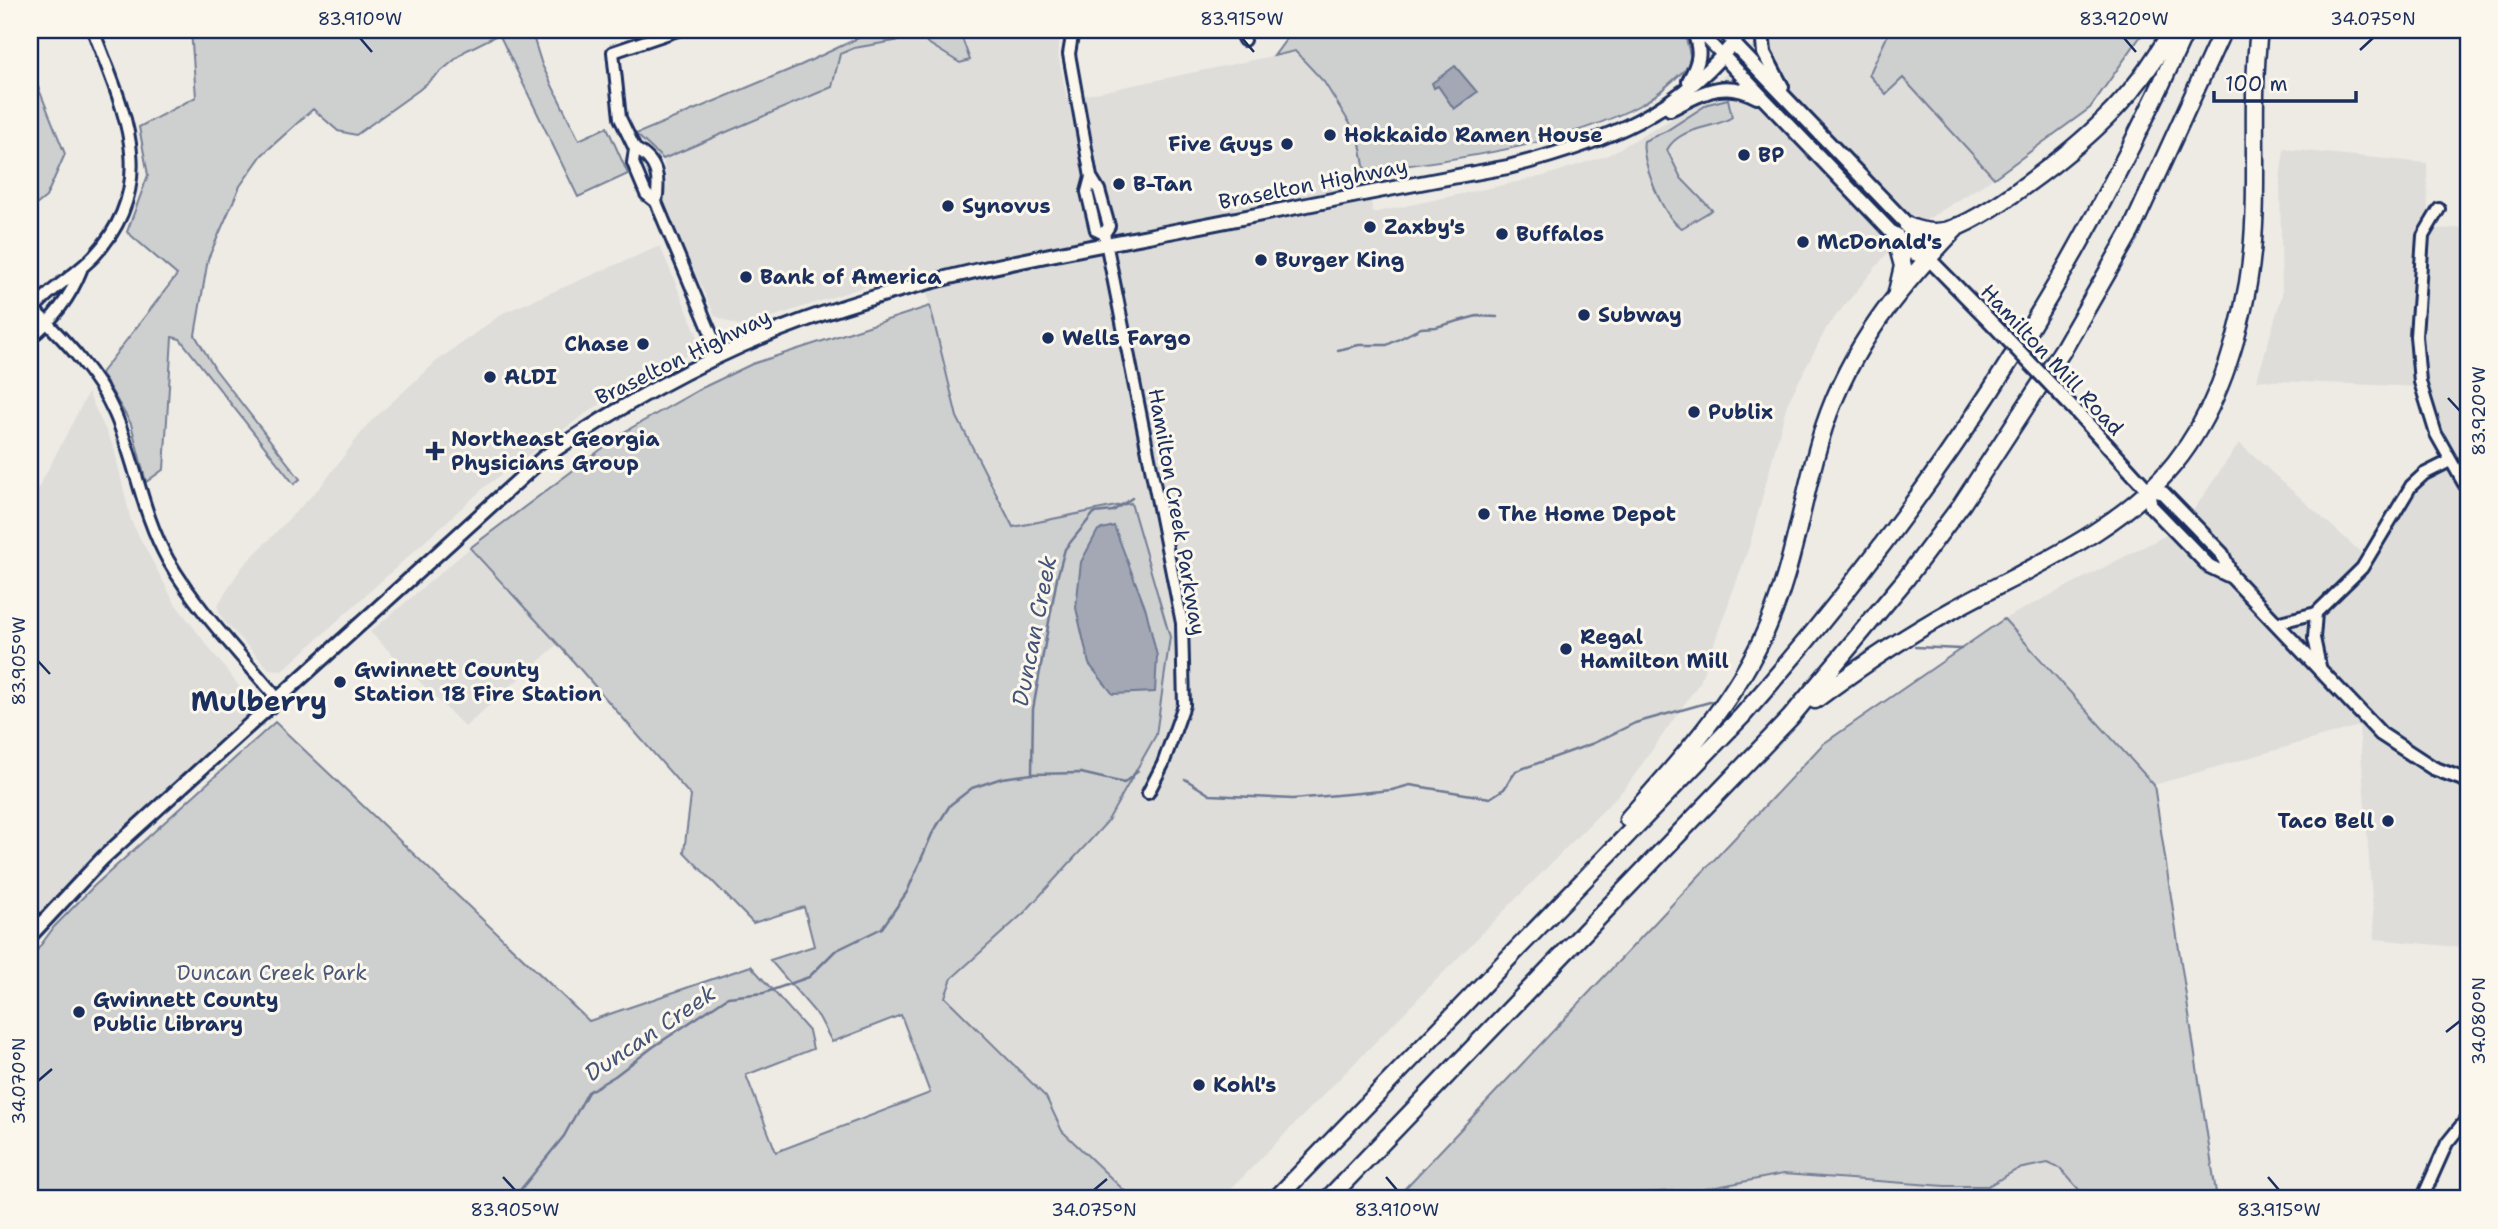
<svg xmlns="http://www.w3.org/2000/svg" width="2498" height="1229" font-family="'Shantell Sans',sans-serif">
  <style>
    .built { fill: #deddda }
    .green { fill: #cecfcf; stroke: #747f96; stroke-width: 2 }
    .water { fill: #a3a8b4; stroke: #6d7892; stroke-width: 2 }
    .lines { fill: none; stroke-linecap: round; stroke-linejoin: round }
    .stream { stroke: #6d7892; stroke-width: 2.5 }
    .minor-casing { stroke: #1b2f5e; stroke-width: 16 }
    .major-casing { stroke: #1b2f5e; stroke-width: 18 }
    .highway-casing { stroke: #1b2f5e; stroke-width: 21 }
    .minor { stroke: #fbf7ec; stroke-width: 10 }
    .major { stroke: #fbf7ec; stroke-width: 12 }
    .highway { stroke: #fbf7ec; stroke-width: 16 }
    .major-bridge-casing { stroke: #1b2f5e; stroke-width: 18; stroke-linecap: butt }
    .major-bridge { stroke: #fbf7ec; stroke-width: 12 }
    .ticks { fill: none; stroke: #1b2f5e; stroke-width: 2.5 }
    .poi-dot { fill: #1b2f5e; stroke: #fbf7ec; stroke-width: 2.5 }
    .labels { text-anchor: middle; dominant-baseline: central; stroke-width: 6; stroke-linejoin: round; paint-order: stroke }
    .poi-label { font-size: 21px; font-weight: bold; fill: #1b2f5e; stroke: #fbf7ec; text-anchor: start }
    .street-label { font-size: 21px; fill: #1b2f5e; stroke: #fbf7ec }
    .park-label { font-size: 21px; fill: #48577a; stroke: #fbf7ec }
    .water-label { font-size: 23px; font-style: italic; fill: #445378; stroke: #fbf7ec }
    .district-label { font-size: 28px; font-weight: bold; fill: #1b2f5e; stroke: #fbf7ec }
    .neatline { fill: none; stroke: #1b2f5e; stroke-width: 2.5 }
    .ticks-label { font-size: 18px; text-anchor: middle; fill: #1b2f5e }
  </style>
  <rect width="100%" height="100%" fill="#eeebe4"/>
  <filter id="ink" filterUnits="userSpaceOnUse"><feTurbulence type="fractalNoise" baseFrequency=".0143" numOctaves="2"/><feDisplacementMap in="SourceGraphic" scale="14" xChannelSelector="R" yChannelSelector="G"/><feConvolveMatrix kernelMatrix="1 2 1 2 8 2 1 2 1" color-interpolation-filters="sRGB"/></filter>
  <g filter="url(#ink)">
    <path class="built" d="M959,30H1061L1058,54L1067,99L1295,51L1324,82L1359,138L1373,213L1544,176L1608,155L1695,106L1768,30H1890L1869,75L1903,78L1994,178L1902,235L1827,327L1787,404L1749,547L1700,682L1626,787L1221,1199H1133L1062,1131L1046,1096L945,997L952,978L1025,912L1131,503L1013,527L957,417L921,268L742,327L715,316L661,199L667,185L663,159L832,87L840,54L854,48L918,37L961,63L970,60Z
      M2284,149L2427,163L2428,229L2468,228V948L2375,939L2359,726L2154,785L2004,619L2182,527L2239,443L2373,563L2402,499L2448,463L2420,400V387L2257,380L2282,295L2280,180Z
      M660,246L700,342L695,351L592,409L487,485L282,671L269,669L223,620L217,606L241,568L321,486L368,424L437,361L503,313Z
      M88,393L114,448L131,521L174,602L248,698L251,717L106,847L30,930V504Z
      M470,548L558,644L465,727L370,632Z
      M2048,1163L2061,1169L2087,1199H1591L1595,1195L1616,1193L1701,1190L1783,1174L1877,1182L1987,1186L2018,1169Z"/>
    <path class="green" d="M191,30H531L542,65L579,140L607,127L628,174L578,197L499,34L465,51L419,90L356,135L338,131L313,109L262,155L240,186L208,259L195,335L215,369L300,479L294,484L180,339L172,337L164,469L146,482L131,424L101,373L177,275L127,232L148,175L139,127L196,97Z
      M875,30H959L970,60L960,63L918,37L854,48L840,54L832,87L663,159L636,134L801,65Z
      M1293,30H1684L1692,63C1677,77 1660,94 1642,104C1563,146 1453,160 1365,171L1359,138L1324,82L1295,51L1274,56Z
      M1890,30H2145L2090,108L1994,178L1903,78L1886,94L1869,75Z
      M30,67L65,154L46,197L30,210Z
      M1728,99L1732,117C1717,129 1680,125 1667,150L1681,178L1712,210L1682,228C1663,220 1640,158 1644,141L1666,131L1708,104Z
      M930,306L957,417L1013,527L1131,503L1170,637L1156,735L1107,822L1025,912L952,978L945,997L1046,1097L1062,1131L1133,1199H30V960L54,927L94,886L275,722L589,1021L751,966L809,1031L813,1049L746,1075L776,1152L930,1093L901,1015L832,1042L819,1017L770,960L814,946L804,907L753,923L684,852L691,796L558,644L470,548L624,432L704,387L752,364Z
      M2004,619L2154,785L2217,1199H2087L2061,1169L2048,1163L2018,1169L1988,1186H1945L1783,1174L1701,1190L1595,1195L1591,1199H1395L1823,744Z"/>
    <path class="water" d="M1455,66L1477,92L1454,109L1438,86L1434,88L1432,83Z
      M1114,526L1146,610L1157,656L1155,692L1113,694L1089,664L1076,608L1081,562L1098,530Z"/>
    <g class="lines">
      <path class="stream" d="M1338,350L1359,345H1387L1421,328L1436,327L1477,316L1497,317
        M1915,647L1961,649
        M1032,774L1033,709L1057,578L1065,549L1094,513L1113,511L1132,498
        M1185,779L1210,795L1293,799L1392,790L1410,785L1490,798L1504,789L1516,771L1594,743L1635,723L1717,700
        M513,1199L564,1136L588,1092L615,1076L653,1047L728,997L764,993L809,977L835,951L882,928L907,892L932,834L950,805L972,788L1002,778L1032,774L1081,773L1124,783L1138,771"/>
      <defs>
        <path id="minor" d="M1073,30L1069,54L1091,177L1099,190L1109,226L1104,234
          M1239,30L1244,40
          M1698,30L1722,55
          M1722,30L1733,43
          M635,149C658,161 660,178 656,202L646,194L633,163L635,149L620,118L613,52L678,30
          M1091,177L1087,192L1096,230L1104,234L1106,242L1182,623L1184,705L1163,764L1148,793
          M656,202L720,355
          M2439,209L2423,236L2416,336L2420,382L2436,434L2468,491
          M30,306C62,337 97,373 115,414C136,462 142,514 168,560C197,610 240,654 277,698
          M30,314C47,290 74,277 94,256C162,182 123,110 93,30
          M30,338C54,319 70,298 81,270
          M2316,613L2314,638L2321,671
          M2276,623L2316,613L2362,568L2411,486L2424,474L2450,461
          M2422,1199L2447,1143L2468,1117"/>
        <path id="major" d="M1762,30L1764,53L1782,87
          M1733,43L1924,242L1929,259
          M1722,55L1895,236L1912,253L1929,259L1989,320
          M1689,81C1700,61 1702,51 1693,30
          M1670,109C1701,94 1723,78 1757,97
          M2073,408L2147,489L2151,506L2209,566L2232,577
          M2147,489L2163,493L2197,528L2222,554L2232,577L2381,734L2433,768L2468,781
          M30,936L103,858L543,458C625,402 711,354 805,320C926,276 1054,254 1180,230C1289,209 1398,186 1508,167C1603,143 1683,113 1743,30"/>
        <path id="highway" d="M1908,226C1919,231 1933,233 1945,231C1984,222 2074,150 2104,120C2130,95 2154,62 2172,30
          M1895,236L1903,266L1897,292
          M1815,700C1861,666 1907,635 1956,608C2031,567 2120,531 2175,463C2216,412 2237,346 2248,283C2262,200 2249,113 2259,30
          M1628,819C1678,763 1728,709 1761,641C1794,573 1801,498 1824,427C1851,345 1899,288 1958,226
          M1276,1199L1742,716C1928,505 2072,287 2186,30
          M1328,1199L1790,718L1905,580L1962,504L2064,348L2131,231L2223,30"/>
      </defs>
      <use href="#minor" class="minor-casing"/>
      <use href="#major" class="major-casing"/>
      <use href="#highway" class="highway-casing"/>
      <use href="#minor" class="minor"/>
      <use href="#major" class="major"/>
      <use href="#highway" class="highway"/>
      <defs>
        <path id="major-bridge" d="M1989,320L2073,408"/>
      </defs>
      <use href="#major-bridge" class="major-bridge-casing"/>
      <use href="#major-bridge" class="major-bridge"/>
    </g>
  </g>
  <path class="ticks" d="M360,38L372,52M1242,38L1254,52M2124,38L2136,52M2360,50L2373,38M2448,398L2460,411M38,661L50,674M2446,1032L2460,1021M38,1081L52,1069M503,1177L515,1190M1386,1177L1397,1190M2268,1177L2279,1190M1094,1190L1107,1179"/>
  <g class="poi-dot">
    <circle cx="1330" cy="135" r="7"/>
    <circle cx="1287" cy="144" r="7"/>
    <circle cx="1744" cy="155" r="7"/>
    <circle cx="1119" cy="184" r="7"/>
    <circle cx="948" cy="206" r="7"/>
    <circle cx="1370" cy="227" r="7"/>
    <circle cx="1502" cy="234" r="7"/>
    <circle cx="1803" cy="242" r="7"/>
    <circle cx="1261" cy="260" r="7"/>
    <circle cx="746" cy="277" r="7"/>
    <circle cx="1584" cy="315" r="7"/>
    <circle cx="1048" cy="338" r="7"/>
    <circle cx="643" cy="344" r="7"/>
    <circle cx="490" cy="377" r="7"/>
    <circle cx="1694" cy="412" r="7"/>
    <path d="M431.5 440.5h7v7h7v7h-7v7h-7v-7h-7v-7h7z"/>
    <circle cx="1484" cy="514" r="7"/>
    <circle cx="1566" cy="649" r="7"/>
    <circle cx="340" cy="682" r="7"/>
    <circle cx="2388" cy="821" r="7"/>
    <circle cx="79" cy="1012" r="7"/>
    <circle cx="1199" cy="1085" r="7"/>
  </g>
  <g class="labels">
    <g class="poi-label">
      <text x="1344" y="135">Hokkaido Ramen House</text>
      <text x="1273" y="144" text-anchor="end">Five Guys</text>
      <text x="1758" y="155">BP</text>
      <text x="1133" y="184">B-Tan</text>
      <text x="962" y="206">Synovus</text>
      <text x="1384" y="227">Zaxby's</text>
      <text x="1516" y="234">Buffalos</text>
      <text x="1817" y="242">McDonald's</text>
      <text x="1275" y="260">Burger King</text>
      <text x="760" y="277">Bank of America</text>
      <text x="1598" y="315">Subway</text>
      <text x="1062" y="338">Wells Fargo</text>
      <text x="629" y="344" text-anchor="end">Chase</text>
      <text x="504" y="377">ALDI</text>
      <text x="1708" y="412">Publix</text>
      <text x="451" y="439">Northeast Georgia<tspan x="451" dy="24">Physicians Group</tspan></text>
      <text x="1498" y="514">The Home Depot</text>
      <text x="1580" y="637">Regal<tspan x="1580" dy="24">Hamilton Mill</tspan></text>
      <text x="354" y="670">Gwinnett County<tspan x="354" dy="24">Station 18 Fire Station</tspan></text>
      <text x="2374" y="821" text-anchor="end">Taco Bell</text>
      <text x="93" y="1000">Gwinnett County<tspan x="93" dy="24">Public Library</tspan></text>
      <text x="1213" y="1085">Kohl's</text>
    </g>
    <g class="street-label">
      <text transform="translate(1313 184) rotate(-11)">Braselton Highway</text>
      <text transform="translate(683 357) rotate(-26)">Braselton Highway</text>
      <text transform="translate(2052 360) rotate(47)">Hamilton Mill Road</text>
      <text transform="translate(1177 512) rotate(80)">Hamilton Creek Parkway</text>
    </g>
    <g class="park-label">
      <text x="272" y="973">Duncan Creek Park</text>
    </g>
    <g class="water-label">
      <text transform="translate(1034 631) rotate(-79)">Duncan Creek</text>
      <text transform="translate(650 1033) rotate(-34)">Duncan Creek</text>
    </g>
    <g class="district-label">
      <text x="259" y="701">Mulberry</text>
    </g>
  </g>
  <rect width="2498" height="1229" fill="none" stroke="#fbf7ec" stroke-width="77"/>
  <path d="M2214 91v10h142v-10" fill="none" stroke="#1b2f5e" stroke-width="3.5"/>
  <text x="2225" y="91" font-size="21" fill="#1b2f5e" stroke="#fbf7ec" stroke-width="5" paint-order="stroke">100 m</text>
  <rect x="38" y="38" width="2422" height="1152" class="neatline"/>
  <g class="ticks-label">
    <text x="360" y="25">83.910°W</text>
    <text x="1242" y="25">83.915°W</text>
    <text x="2124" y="25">83.920°W</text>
    <text x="2373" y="25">34.075°N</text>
    <text transform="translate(2479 411) rotate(-90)" y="6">83.920°W</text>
    <text transform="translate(19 661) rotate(-90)" y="6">83.905°W</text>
    <text transform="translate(2479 1021) rotate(-90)" y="6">34.080°N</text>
    <text transform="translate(19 1081) rotate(-90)" y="6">34.070°N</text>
    <text x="515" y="1216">83.905°W</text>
    <text x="1094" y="1216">34.075°N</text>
    <text x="1397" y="1216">83.910°W</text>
    <text x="2279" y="1216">83.915°W</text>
  </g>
</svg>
